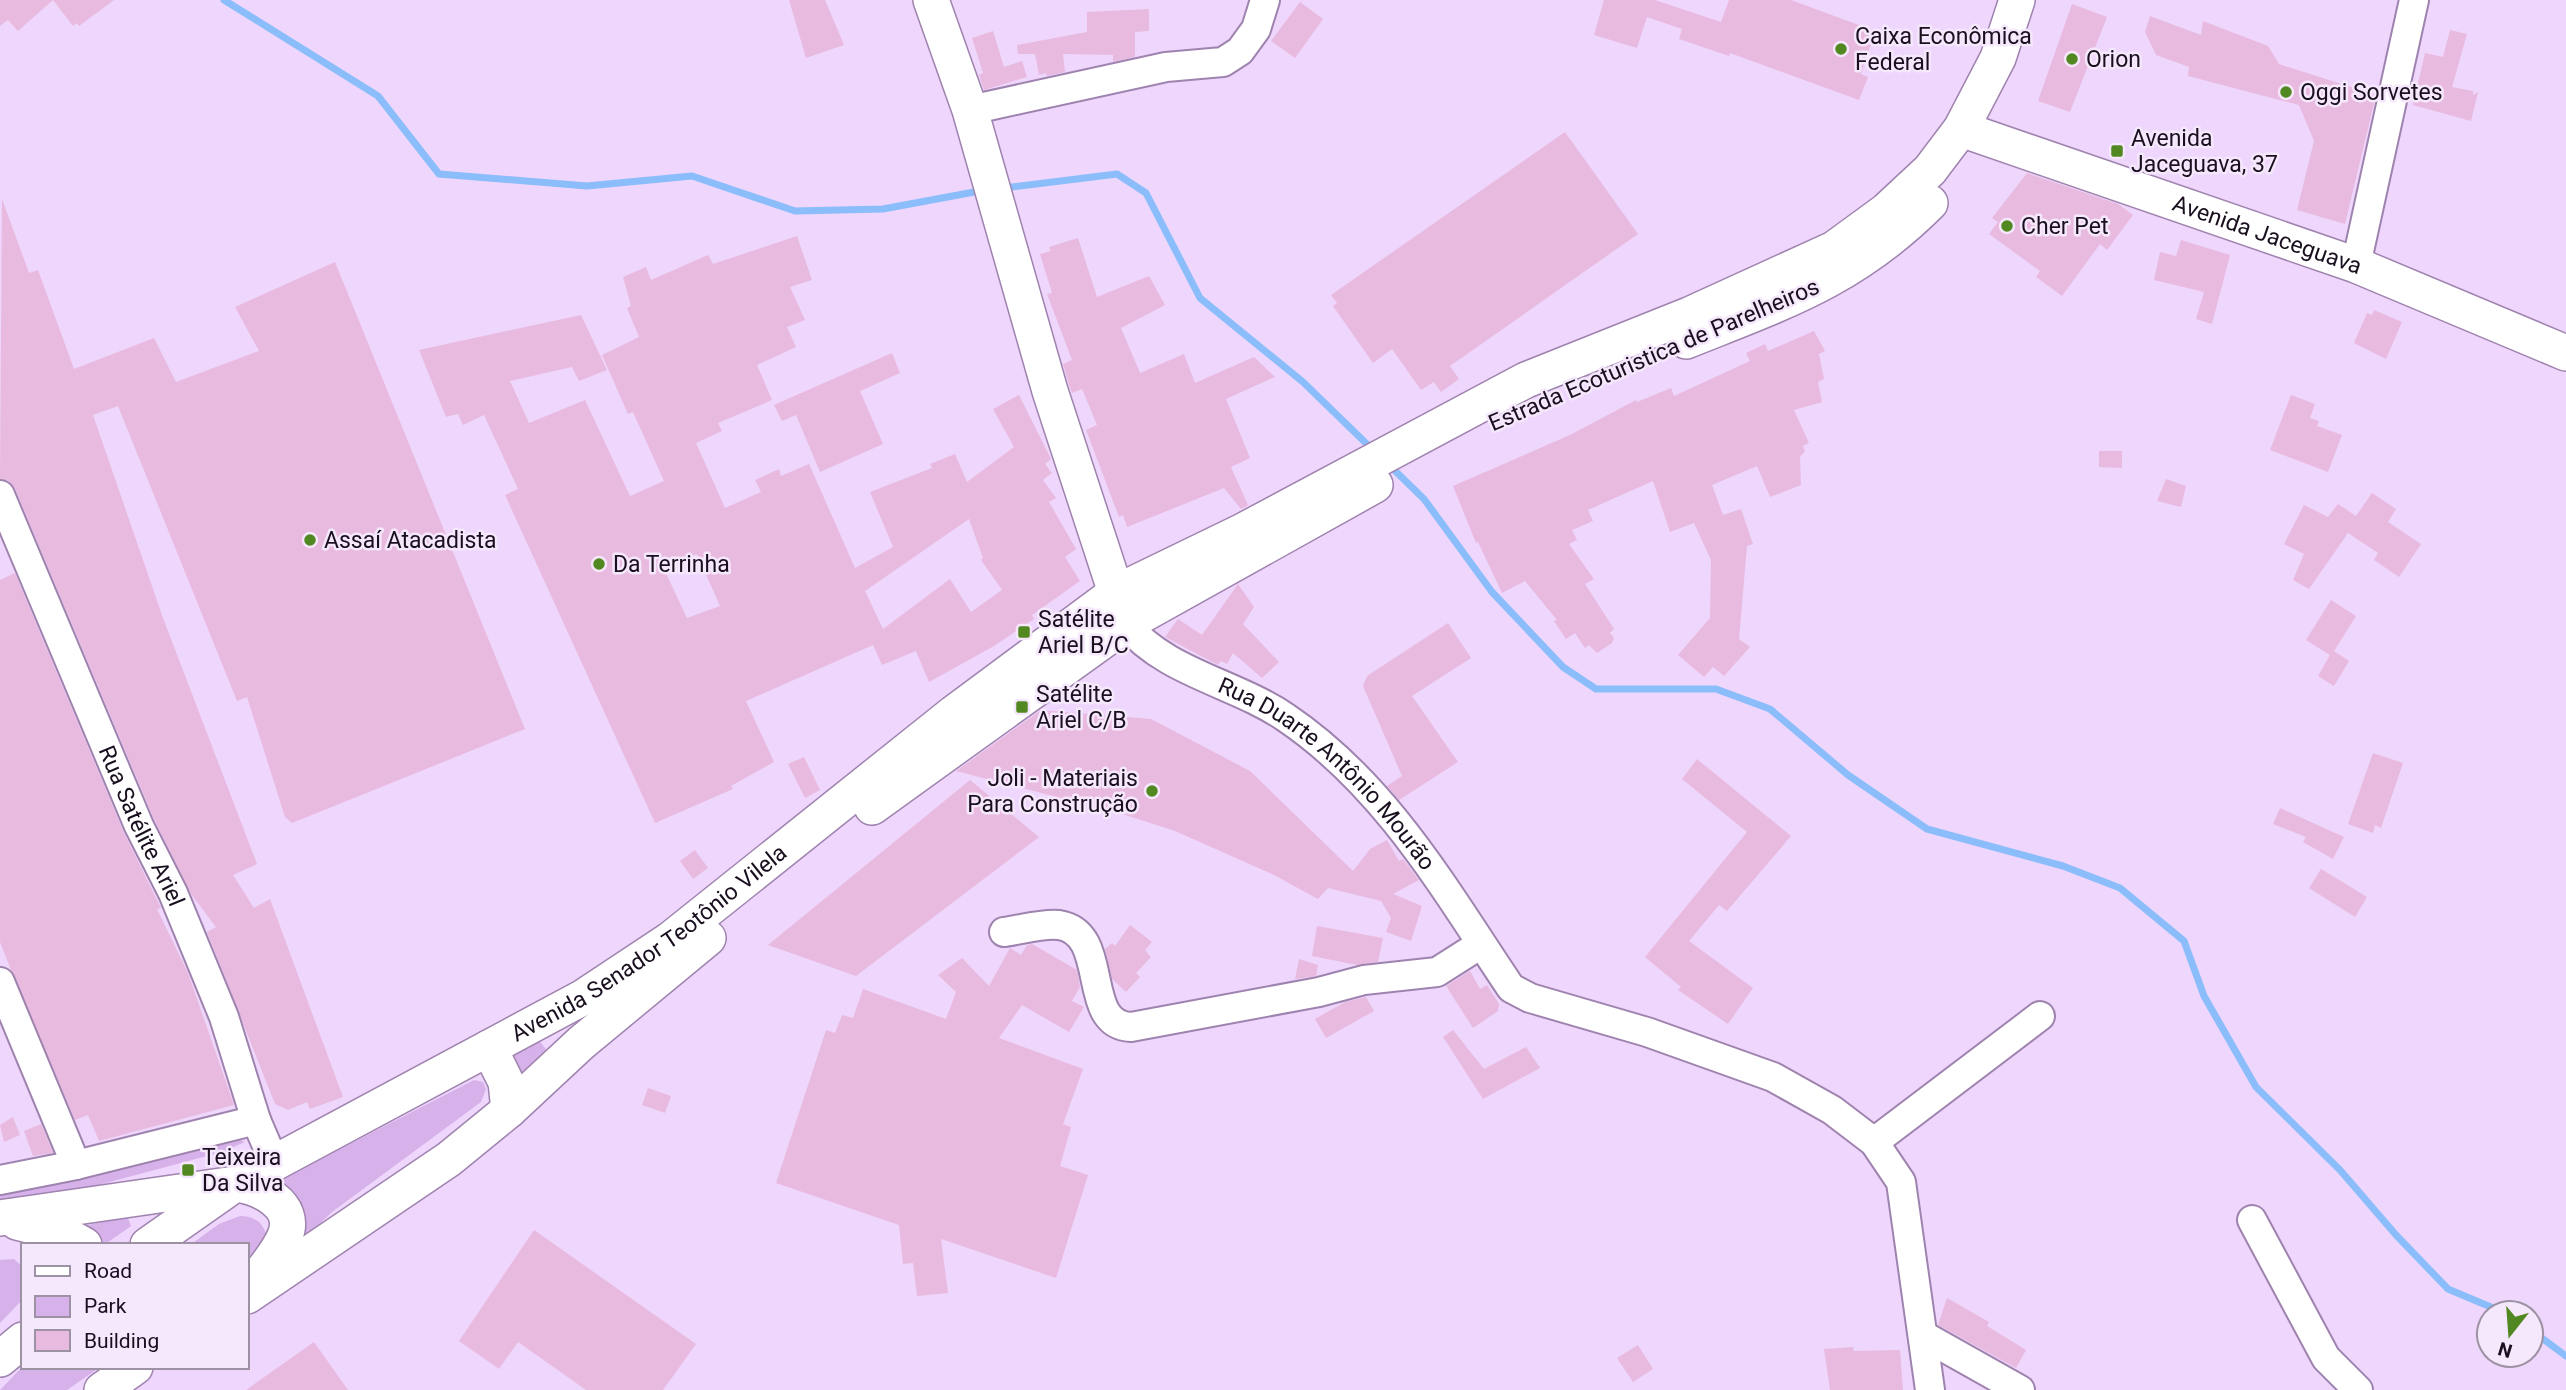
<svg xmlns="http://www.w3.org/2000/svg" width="2566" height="1390" font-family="Roboto,sans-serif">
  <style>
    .green { fill: #d6b1ea }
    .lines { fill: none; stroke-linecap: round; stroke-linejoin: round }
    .stream { stroke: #8abdfa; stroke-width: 7 }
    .building { fill: #e9badf; fill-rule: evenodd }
    .minor-casing { stroke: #9f83af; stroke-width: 32 }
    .major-casing { stroke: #9f83af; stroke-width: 38 }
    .minor { stroke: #fff; stroke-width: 28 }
    .major { stroke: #fff; stroke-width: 35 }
    .poi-dot { fill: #528821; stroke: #f5e8fc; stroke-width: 2.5 }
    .labels { text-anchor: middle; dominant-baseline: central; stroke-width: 5; stroke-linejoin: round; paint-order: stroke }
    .poi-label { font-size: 23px; fill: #1a0f1f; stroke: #f5e8fc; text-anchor: start }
    .street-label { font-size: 23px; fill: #1a0f1f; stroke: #f5e8fc }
  </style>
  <rect width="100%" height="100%" fill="#eed6fc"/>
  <path class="green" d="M537,1037L547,1051L517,1080L504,1060Z
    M474,1080L483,1082L486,1089L481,1102L332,1212L311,1232L300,1234L272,1184Z
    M228,1135L245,1142L222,1152L72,1192L0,1203V1187Z
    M127,1216L131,1226L104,1245L84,1226Z
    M240,1216C255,1216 264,1223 267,1238L247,1265V1245H190L219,1224Z
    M14,1259L23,1267V1299L0,1323V1260Z
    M23,1366V1367H100L67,1390H0Z"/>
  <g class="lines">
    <path class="stream" d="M224,0L378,96L439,174L587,186L692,176L795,211L883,209L985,190
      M1003,188L1117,174L1146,193L1200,298L1303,382L1374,451
      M1388,464L1424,499L1492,592L1563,667L1596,689H1716L1770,709L1848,775L1927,829L2063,866L2120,888L2184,941L2204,996L2256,1087L2340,1170L2396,1235L2448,1289L2505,1313
      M2531,1330L2566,1356"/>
  </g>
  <path class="building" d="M0,0H53L18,31L8,20L0,26Z
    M53,0H114L79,26L77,23L73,26Z
    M789,0H825L844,45L806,58Z
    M1604,0H1655L1721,22L1729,0H1791L1875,31L1861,74L1868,77L1859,100L1730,53L1729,56L1679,39L1682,29L1647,17L1637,48L1594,35Z
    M1300,2L1323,19L1295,58L1271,41Z
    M2072,4L2107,17L2070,112L2038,101Z
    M1149,9V31L1135,32V57L1113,62V55L1063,54L1065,72L1047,76L1046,73L1039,75L1035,54H1018L1017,45L1087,32V12Z
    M2150,16L2201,35L2203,21L2268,46L2279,64L2376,95L2345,224L2297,210L2314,141L2299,105L2188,76L2189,67L2156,55L2145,32Z
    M2450,30L2467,34L2452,87L2473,91V95L2478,92L2471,121L2413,105L2425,53L2443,57Z
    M993,31L1004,67L1022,61L1027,77L984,90L979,75L983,73L972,38Z
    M1565,132L1638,234L1450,366L1459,379L1441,392L1434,382L1421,390L1392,349L1373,363L1333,306L1337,303L1331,295Z
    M2027,173L2118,204L2133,215L2107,250L2100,244L2062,296L2036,277L2040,271L1989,234L1998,222L1992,218Z
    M2,199L29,273L38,270L74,369L154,338L176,382L259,351L235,307L335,262L525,729L292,823L285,817L247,697L237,701L118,406L93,415L163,618L257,864L233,875L254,908L270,899L343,1097L310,1109L307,1102L288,1110L275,1104L207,932L216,927L191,894L154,819L15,489L9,481L0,479Z
    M797,236L812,280L790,287L805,320L787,327L796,347L757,365L772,400L718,423L722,431L696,443L725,508L761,492L755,480L779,469L781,476L809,464L855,568L893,547L870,492L932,468L930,464L955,454L967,482L1014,447L993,409L1019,395L1051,459L1045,464L1052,473L1043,480L1056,498L1049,502L1076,549L1065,557L1080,581L1032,615L1034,619L994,646L929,682L916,651L882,665L873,645L746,701L774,762L731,786L733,789L655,823L505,495L518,489L484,415L463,425L458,414L446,417L419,350L581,315L607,370L579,381L572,367L510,381L529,423L585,400L630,496L664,481L633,412L628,414L602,355L639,337L627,308L631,306L623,277L646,267L651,280L708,255L713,264ZM969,519L983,558L981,560L1002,590L971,612L950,579L883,629L865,591ZM697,554L720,606L687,618L664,569Z
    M1078,238L1097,297L1149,276L1165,305L1121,328L1140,373L1184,354L1195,383L1254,357L1275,377L1226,399L1250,458L1231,467L1248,505L1241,509L1224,488L1127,527L1123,515L1119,517L1086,430L1097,425L1082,389L1072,393L1069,385L1063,364L1072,360L1047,294L1052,293L1040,254L1051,251L1049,247Z
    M2181,240L2230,255L2212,324L2196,319L2204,292L2154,280L2160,252L2176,256Z
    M2374,310L2402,322L2386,359L2354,343L2367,313L2372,315Z
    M1814,331L1825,351L1819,354L1824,379L1818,382L1822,402L1794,410L1809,443L1803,446L1805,451L1800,457L1801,485L1770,497L1757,466L1712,485L1723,515L1741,509L1753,544L1747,546L1739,639L1750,647L1724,676L1713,667L1704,677L1678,655L1710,618L1711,560L1694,523L1670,532L1653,481L1588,510L1593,521L1572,530L1577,540L1569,544L1594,579L1585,584L1614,629L1610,633L1614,638L1612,643L1597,653L1589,645L1585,648L1575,633L1566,639L1554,621L1557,620L1525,581L1502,593L1478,542L1476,543L1453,486L1570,435L1636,400L1637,402L1671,388L1674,396L1750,361L1746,353L1765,344L1768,351Z
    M892,353L900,373L860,391L883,444L820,472L796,415L782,421L774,405Z
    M2291,395L2315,404L2310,418L2319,421L2317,426L2342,435L2328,472L2270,450Z
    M2099,451H2122V468L2099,467Z
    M2166,479L2186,486L2181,507L2157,501Z
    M2372,493L2396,509L2388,522L2421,544L2399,577L2374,560L2378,553L2348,533L2309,589L2293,580L2304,554L2284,544L2304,505L2328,517L2338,504L2356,516Z
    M15,573L124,833L161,908L157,909L188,973L234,1105L99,1141L88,1115L75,1120L11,970L0,942V580Z
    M1238,584L1254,607L1243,624L1279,662L1262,678L1233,653L1227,664L1221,661L1218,665L1165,637L1178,619L1202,635Z
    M2331,600L2356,616L2334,651L2349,661L2334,686L2318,676L2330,655L2306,640Z
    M1448,623L1471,658L1412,696L1458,762L1399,800L1387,786L1402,776L1363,686L1367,676Z
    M1041,710L1151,719L1250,771L1353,871L1370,849L1387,840L1399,861L1403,859L1419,880L1393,894L1422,906L1411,941L1386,932L1391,918L1381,901L1328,888L1318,899L1274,875L1175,831L1116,812L956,771Z
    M2373,753L2403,763L2381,828L2375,825L2373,833L2348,824Z
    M804,757L820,790L805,798L788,764Z
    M1697,759L1791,836L1727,911L1719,905L1689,941L1753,988L1728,1024L1678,990L1681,987L1645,957L1747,832L1682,779Z
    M970,780L1039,837L856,976L768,945Z
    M2280,808L2344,837L2333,859L2303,842L2306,837L2273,824Z
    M695,850L708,868L693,879L680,861Z
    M2321,869L2367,897L2355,917L2309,888Z
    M1130,925L1152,942L1145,950L1151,957L1136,973L1140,977L1126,992L1112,979L1105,949L1112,943L1115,946Z
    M1317,926L1383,938L1378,962L1357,965L1312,956Z
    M1032,944L1077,970L1080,987L1072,1001L1084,1007L1069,1032L1022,1005L999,1038L1083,1069L1063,1124L1071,1127L1060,1166L1088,1175L1056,1278L941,1239L948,1293L917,1296L913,1263L903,1264L899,1225L776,1183L826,1030L835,1033L842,1015L853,1018L863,989L946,1019L956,992L938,975L962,958L989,986L1010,948L1021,955L1027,945Z
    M1299,959L1318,965L1316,976L1295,979Z
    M1470,971L1480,989L1487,985L1499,1004L1498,1011L1473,1028L1446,986Z
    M1366,997L1374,1011L1326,1038L1315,1019L1345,1002Z
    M1453,1030L1484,1069L1526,1047L1540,1068L1483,1099L1443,1037Z
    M648,1088L671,1096L665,1113L642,1105Z
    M13,1117L20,1135L4,1142L0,1125Z
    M41,1124L53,1153L33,1156L24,1131Z
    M534,1230L696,1344L663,1390H586L518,1342L499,1369L459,1341Z
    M1947,1298L1989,1322L1987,1326L2026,1350L2016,1368L1938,1325Z
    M314,1342L348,1390H246Z
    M1638,1345L1653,1369L1633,1382L1617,1358Z
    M1853,1347L1854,1351L1900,1350L1903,1390H1830L1824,1349Z"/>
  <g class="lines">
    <defs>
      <g id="minor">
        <path d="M970,110L1166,67L1223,62L1240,51L1256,29L1265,0"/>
        <path d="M2356,265L2414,0"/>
        <path id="s1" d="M0,495L139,826L173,893L224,1017L256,1120L274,1162"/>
        <path id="s2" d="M1126,624C1164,672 1235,683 1285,717C1386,785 1445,890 1511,988L1530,998L1647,1032L1773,1077L1832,1110L1874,1142L1901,1182L1930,1390"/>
        <path d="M1004,932C1020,930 1043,923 1059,925C1112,933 1079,1025 1131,1027L1319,992L1364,980L1437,972L1481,944"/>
        <path d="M0,982L76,1165"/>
        <path d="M1874,1142L2040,1016"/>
        <path d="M0,1180L76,1165L256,1120"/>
        <path d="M2252,1220L2326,1358L2358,1390"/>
        <path d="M1924,1336L2020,1390"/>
      </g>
      <g id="major">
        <path d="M931,0L970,110L1050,391L1123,614"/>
        <path id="s3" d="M1961,129L2356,265L2566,353"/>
        <path d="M1686,341C1783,302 1853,280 1930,203"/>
        <path d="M872,807L1126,624L1375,485"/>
        <path d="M489,1048L506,1082L509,1110"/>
        <path d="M0,1218L235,1184C259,1187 298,1204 285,1236C279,1251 267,1265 257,1278"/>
        <path d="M17,1222L64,1234L84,1245"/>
        <path id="s4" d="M148,1245L235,1184L582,998L671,939L954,713L1117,592L1243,531L1526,380L1689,315L1834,249L1886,211L1930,170L1961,129L1998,58L2017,0"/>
        <path d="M247,1296L449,1159L509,1110L581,1043L708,938"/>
        <path d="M0,1359L23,1340"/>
        <path d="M102,1390L135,1367"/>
      </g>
    </defs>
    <use href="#minor" class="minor-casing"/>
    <use href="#major" class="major-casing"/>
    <use href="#minor" class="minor"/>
    <use href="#major" class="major"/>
  </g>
  <g class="poi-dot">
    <circle cx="1841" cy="49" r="7"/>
    <circle cx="2072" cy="59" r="7"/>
    <circle cx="2286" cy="92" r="7"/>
    <rect x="2110" y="144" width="14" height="14" rx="3.5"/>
    <circle cx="2007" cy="226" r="7"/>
    <circle cx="310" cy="540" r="7"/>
    <circle cx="599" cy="564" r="7"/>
    <rect x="1017" y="625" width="14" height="14" rx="3.5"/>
    <rect x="1015" y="700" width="14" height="14" rx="3.5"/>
    <circle cx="1152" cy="791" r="7"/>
    <rect x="181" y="1163" width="14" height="14" rx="3.5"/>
  </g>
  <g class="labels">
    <g class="poi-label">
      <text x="1855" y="36">Caixa Econômica<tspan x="1855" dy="26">Federal</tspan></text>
      <text x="2086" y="59">Orion</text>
      <text x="2300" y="92">Oggi Sorvetes</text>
      <text x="2131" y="138">Avenida<tspan x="2131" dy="26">Jaceguava, 37</tspan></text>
      <text x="2021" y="226">Cher Pet</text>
      <text x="324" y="540">Assaí Atacadista</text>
      <text x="613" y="564">Da Terrinha</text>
      <text x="1038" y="619">Satélite<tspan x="1038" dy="26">Ariel B/C</tspan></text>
      <text x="1036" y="694">Satélite<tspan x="1036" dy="26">Ariel C/B</tspan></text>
      <text x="1138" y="778" text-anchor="end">Joli - Materiais<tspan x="1138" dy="26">Para Construção</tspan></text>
      <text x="202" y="1157">Teixeira<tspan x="202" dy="26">Da Silva</tspan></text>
    </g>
    <g class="street-label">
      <text stroke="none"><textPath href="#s3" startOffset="324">Avenida Jaceguava</textPath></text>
      <text transform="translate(1654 355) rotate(-23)">Estrada Ecoturistica de Parelheiros</text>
      <text stroke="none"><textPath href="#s2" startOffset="254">Rua Duarte Antônio Mourão</textPath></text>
      <text stroke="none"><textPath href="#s1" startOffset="360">Rua Satélite Ariel</textPath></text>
      <text stroke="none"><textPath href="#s4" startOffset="586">Avenida Senador Teotônio Vilela</textPath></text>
    </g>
  </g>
  <rect x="21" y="1243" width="228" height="126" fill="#f5e8fc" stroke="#9d91a4" stroke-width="2"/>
  <rect x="35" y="1266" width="35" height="10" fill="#ffffff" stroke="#9d91a4" stroke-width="2"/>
  <text x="84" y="1278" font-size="21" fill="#1a0f1f">Road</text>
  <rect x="35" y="1296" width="35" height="21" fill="#d6b1ea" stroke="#9d91a4" stroke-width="2"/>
  <text x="84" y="1313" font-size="21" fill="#1a0f1f">Park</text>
  <rect x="35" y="1330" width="35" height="21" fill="#e9badf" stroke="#9d91a4" stroke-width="2"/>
  <text x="84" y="1348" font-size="21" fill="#1a0f1f">Building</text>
  <g transform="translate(2510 1334) rotate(197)"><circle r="33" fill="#f5e8fc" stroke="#9d91a4" stroke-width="2"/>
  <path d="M0-5L12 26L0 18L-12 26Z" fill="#528821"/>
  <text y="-10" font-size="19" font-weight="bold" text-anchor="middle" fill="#1a0f1f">N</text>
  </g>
</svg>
